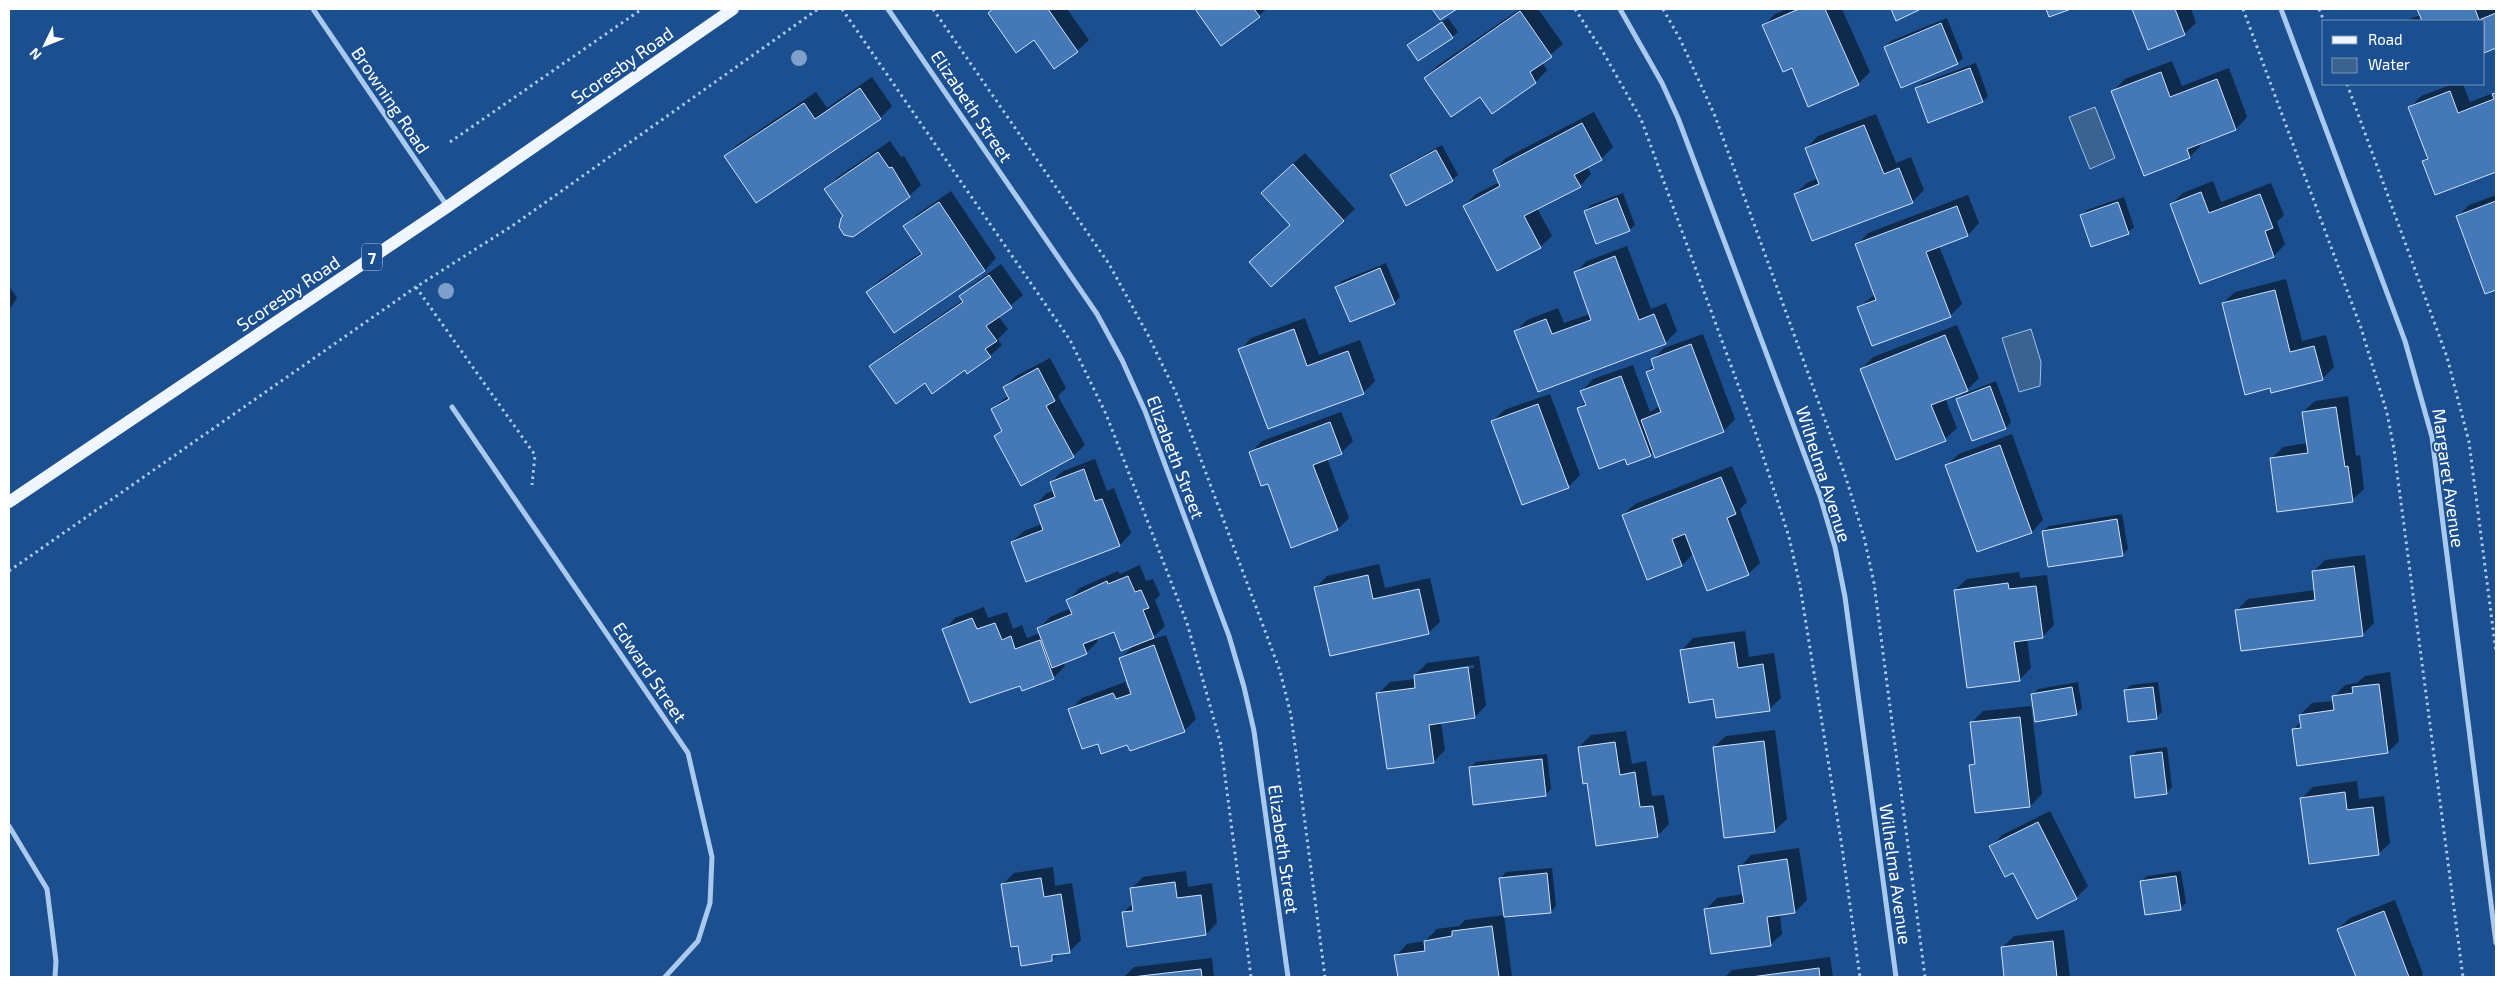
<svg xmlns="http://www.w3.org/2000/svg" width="2505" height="986" font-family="'Exo 2',sans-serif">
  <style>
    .water { fill: #3c6290; stroke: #9cc4f0 }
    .shadow { fill: #0007; fill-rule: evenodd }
    .building { fill: #4478b7; stroke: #cfe3fa }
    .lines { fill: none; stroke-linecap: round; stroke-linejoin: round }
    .path { stroke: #a9c9ee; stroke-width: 3; stroke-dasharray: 2.5 4; stroke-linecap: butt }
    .minor { stroke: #a9c9ee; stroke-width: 5 }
    .primary { stroke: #f0f6ff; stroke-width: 12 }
    .tree { fill: #7ea0ca }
    .labels { text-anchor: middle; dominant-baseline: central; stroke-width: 4; stroke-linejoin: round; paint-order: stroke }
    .shield { fill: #1b4f8f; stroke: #bbcadd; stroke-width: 1 }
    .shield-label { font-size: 16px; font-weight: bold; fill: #fff }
    .street-label { font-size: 18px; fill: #fff; stroke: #1b4f8f }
  </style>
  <rect width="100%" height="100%" fill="#1b4f8f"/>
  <path class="water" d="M2095,107L2115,158L2090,169L2069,117Z
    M2031,329L2041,362L2040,386L2019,392L2002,338Z"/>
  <path class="shadow" d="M993,9H1067L1089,40L1077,51L1034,38L989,13Z
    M1196,9H1267L1221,44Z
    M1520,9H1538L1563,44L1542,62L1547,70L1536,82L1492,112L1481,95L1425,78L1437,66Z
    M1787,9H1842L1870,72L1858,84L1764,25L1775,14Z
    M2133,9H2191L2196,23L2184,34L2148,48Z
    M2418,9H2496V47L2484,52V21H2404L2421,15Z
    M1448,18L1458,32L1452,37L1409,46Z
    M1947,18L1963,58L1958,63L1886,47L1891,41Z
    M2172,61L2182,86L2229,68L2247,117L2236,129L2200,142L2201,145L2190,157L2145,174L2113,91L2125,79Z
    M1976,63L1988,96L1983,101L1917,89L1922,83Z
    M872,77L892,106L880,118L756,201L725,156L737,145L816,92L827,108Z
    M2453,84H2463L2470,102L2496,92V170L2436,193L2423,161L2428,156L2409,108L2421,96Z
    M1594,112L1613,147L1601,159L1587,166L1591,174L1580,186L1537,208L1552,236L1540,247L1464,206L1476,194L1500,182L1494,170L1506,158Z
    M1876,114L1896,163L1911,157L1924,190L1912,202L1795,194L1807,183L1818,178L1806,148L1818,136Z
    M890,141L901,157L904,156L921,185L909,196L844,216L826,189L838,177Z
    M1442,145L1458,175L1452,180L1391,176L1397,170Z
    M1305,153L1355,209L1343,220L1291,224L1274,181Z
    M2213,181L2221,202L2271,183L2284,215L2277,222L2285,244L2274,256L2171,204L2183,193Z
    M951,191L996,258L985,270L894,331L868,292L880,280L922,252L905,226L916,215Z
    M1623,193L1635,225L1629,230L1585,211L1591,205Z
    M1968,195L1979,223L1968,235L1939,246L1962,304L1950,316L1859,308L1875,294L1857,245L1868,233Z
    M2496,195V289L2486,293L2457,217L2469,205Z
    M2124,197L2134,227L2128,232L2081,215L2087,210Z
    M1627,246L1651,309L1666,303L1677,331L1665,343L1516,331L1527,320L1558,308L1564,323L1590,314L1575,273L1587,261Z
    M1386,263L1400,297L1394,303L1337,287L1342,281Z
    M1001,264L1023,295L998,316L1008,329L998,339L1002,345L990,356L965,369L925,382L871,366L883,355L963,300L961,296L972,285Z
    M2286,279L2302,341L2326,335L2334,367L2322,379L2223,303L2235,292Z
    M9,286L17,298L9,310Z
    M1305,318L1319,355L1360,340L1375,381L1363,393L1240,350L1251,338Z
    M1957,325L1979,378L1967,390L1945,398L1957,428L1945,439L1861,369L1873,357Z
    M1703,334L1735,419L1724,431L1654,451L1650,455L1626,458L1579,408L1586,401L1582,391L1593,379L1633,365L1650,412L1660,406L1647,372L1654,365L1652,360L1664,348Z
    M1050,358L1066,388L1058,396L1085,445L1073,456L996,436L1002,430L992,409L1009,395L1004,387L1016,376Z
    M1996,381L2011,422L2006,428L1973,440L1957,399L1963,394Z
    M1550,394L1580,475L1568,487L1493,421L1504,410Z
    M2348,396L2356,456L2360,455L2364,489L2352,500L2271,459L2283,447L2308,443L2303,412L2315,401Z
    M1341,412L1353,441L1341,453L1327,458L1349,518L1338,529L1292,546L1268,482L1250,453L1262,441Z
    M2012,434L2043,520L2032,532L1978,551L1947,465L1959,454Z
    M1095,459L1107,491L1114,488L1131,533L1120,545L1012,542L1024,531L1042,524L1035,505L1047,493L1054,491L1051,482L1063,471Z
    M1732,466L1747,502L1740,509L1760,563L1748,574L1694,553L1682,565L1623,515L1635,504Z
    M2122,514L2128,549L2122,555L2043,531L2049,526Z
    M2365,555L2374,623L2362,635L2236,611L2248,599L2315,590L2313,572L2325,560Z
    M1379,564L1385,588L1430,578L1440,622L1428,633L1315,588L1327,576Z
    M1140,565L1146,581L1153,579L1160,595L1155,600L1165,626L1150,640L1166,635L1196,719L1184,731L1128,743L1099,742L1070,710L1082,698L1125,682L1127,688L1130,687L1121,658L1134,645L1114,630L1096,637L1098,641L1086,653L1063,662L1065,666L1053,678L1020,684L944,630L955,618L984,607L988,618L1007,612L1013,629L1022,625L1027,638L1040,633L1038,629L1050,617L1071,608L1068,600L1080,588L1118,571L1120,574Z
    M2019,572L2020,578L2047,575L2054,625L2042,637L2027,639L2031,668L2019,680L1955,590L1967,579Z
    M1745,631L1749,657L1774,653L1781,698L1769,709L1714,698L1682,650L1693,638Z
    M1479,656L1486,705L1475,717L1441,722L1445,750L1433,762L1378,694L1390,682L1416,679L1415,675L1427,663ZM1474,665V668L1426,674V672Z
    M2390,672L2399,741L2388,752L2293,730L2301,722L2300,715L2312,703L2334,701V697L2345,685L2357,683L2365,676Z
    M2078,682L2082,708L2076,714L2032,695L2038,689Z
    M2158,682L2162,712L2156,717L2125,690L2131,685Z
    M2031,706L2042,794L2030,806L1971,765L1976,761L1971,723L1983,711Z
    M1775,730L1787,819L1775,830L1725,837L1714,747L1726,736Z
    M1626,731L1632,764L1646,761L1652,796L1664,795L1669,824L1657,836L1588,782L1579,747L1591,735Z
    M2167,747L2172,787L2167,793L2132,757L2137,751Z
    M1547,754L1551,789L1545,795L1470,768L1476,762Z
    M2357,781L2359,799L2384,796L2390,843L2378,854L2302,798L2313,787Z
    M2050,811L2088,886L2076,898L2038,918L2014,871L1991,847L2002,835Z
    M1799,848L1807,900L1795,912L1780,914L1782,934L1770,945L1706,909L1717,898L1744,894L1740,867L1751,855Z
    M1053,867L1055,886L1072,883L1081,940L1069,952L1058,953L1051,960L1019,944L1003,884L1014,873Z
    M1552,868L1556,906L1551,912L1504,916L1512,977H1399L1396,956L1407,944L1425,941L1437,929L1459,926L1465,920L1505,915L1501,878L1506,872Z
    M1186,871L1188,887L1212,883L1217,923L1206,934L1123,913L1133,903L1131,889L1143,877Z
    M2181,871L2186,903L2180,908L2142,881L2147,876Z
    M2395,900L2423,974L2421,977H2357L2338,929L2350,918Z
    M2064,930L2070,977H2006L2002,948L2014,936Z
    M1830,957L1833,977H1725L1732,970Z
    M1212,958L1214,977H1124L1134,967Z"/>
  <path class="building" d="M993,9H1048L1078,52L1054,69L1034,40L1016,53L988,13Z
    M1195,9H1254L1260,17L1221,46Z
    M1432,9H1457L1440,20Z
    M1799,9H1825L1859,85L1808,107L1792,68L1783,72L1762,25Z
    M1891,9H1921L1896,21Z
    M2046,9H2071L2049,17Z
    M2132,9H2175L2185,35L2148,50Z
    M2417,9H2475L2479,20L2496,13V48L2484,53V21H2422Z
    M1520,11L1552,57L1530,72L1536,83L1492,114L1480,97L1451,117L1424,78Z
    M1442,22L1453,38L1418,61L1407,45Z
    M1941,23L1958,64L1901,88L1884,47Z
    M1970,68L1983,102L1928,123L1915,88Z
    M2161,72L2170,97L2217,79L2236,130L2187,149L2190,158L2144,176L2111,91Z
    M860,88L881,119L756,203L724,156L804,103L815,119Z
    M2450,91L2458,113L2494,99L2492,94L2496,93V172L2435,195L2422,161L2428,159L2408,107Z
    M1582,123L1602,160L1574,175L1581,187L1524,216L1541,248L1497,271L1463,206L1500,186L1493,170Z
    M1864,125L1884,174L1899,168L1913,203L1812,241L1794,194L1819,184L1805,148Z
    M1436,150L1453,181L1406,206L1390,175Z
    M878,152L889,168L892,167L910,197L853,237L844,235L839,227L841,218L843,216L824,189Z
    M1293,164L1344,221L1271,287L1249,262L1290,225L1261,193Z
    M2201,192L2209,213L2260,194L2273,228L2265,231L2274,257L2200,284L2170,204Z
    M1617,198L1630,231L1596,244L1584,211Z
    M2496,201V290L2485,294L2456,216Z
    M939,202L985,271L894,333L866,292L922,254L903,226Z
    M2118,202L2129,234L2091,247L2080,215Z
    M1957,206L1968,236L1926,252L1951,317L1872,346L1857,307L1876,300L1855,244Z
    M1615,256L1639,320L1654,314L1666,344L1538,392L1514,331L1546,319L1552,334L1591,320L1574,272Z
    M1380,268L1395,304L1350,322L1335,287Z
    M989,275L1012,308L986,326L997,341L985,349L991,357L967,374L965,370L932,394L925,383L896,404L869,366L963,302L959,296Z
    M2275,290L2290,352L2314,346L2323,380L2271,393L2270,388L2245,395L2222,303Z
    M1294,329L1307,366L1348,351L1364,394L1268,429L1238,349Z
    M1945,335L1968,391L1931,405L1946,441L1896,460L1860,369Z
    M1691,344L1724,432L1655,458L1641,420L1661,412L1646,372L1654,369L1651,359Z
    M1038,368L1055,401L1046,406L1074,457L1021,486L994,436L1002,431L991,409L1009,399L1003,387Z
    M1621,376L1651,456L1627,465L1625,459L1599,469L1577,408L1586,405L1580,391Z
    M1990,386L2006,429L1972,441L1956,399Z
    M1538,404L1569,488L1522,505L1491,421Z
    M2336,407L2345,467L2348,466L2353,502L2277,512L2270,458L2308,453L2302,412Z
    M1330,422L1342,454L1313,465L1338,530L1291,548L1268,484L1261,486L1249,452Z
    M2000,445L2032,533L1977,552L1945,465Z
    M1084,469L1095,501L1102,499L1120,546L1026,582L1011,542L1043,530L1034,505L1055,497L1050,482Z
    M1721,477L1736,514L1727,518L1749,575L1707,591L1685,534L1672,539L1682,566L1647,580L1622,515Z
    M2117,519L2123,556L2048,567L2042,531Z
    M2354,566L2363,636L2241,651L2235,610L2315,600L2312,571Z
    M1368,575L1373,599L1419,589L1429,634L1330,656L1314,587Z
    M1128,576L1135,592L1141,590L1149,608L1143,610L1154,638L1121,651L1114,632L1083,644L1087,654L1052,668L1037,628L1072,614L1066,600L1107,581L1108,584Z
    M2008,583L2009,589L2036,586L2043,638L2014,642L2020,681L1967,688L1954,590Z
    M972,618L977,629L995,623L1002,640L1011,636L1015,649L1040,640L1054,679L1022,691L1020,686L970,703L942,629Z
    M1734,642L1738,668L1763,664L1770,711L1716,718L1713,699L1689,703L1680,650Z
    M1154,645L1185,732L1130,751L1127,745L1101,754L1098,744L1082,749L1068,709L1113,693L1116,699L1131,694L1119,658Z
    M1468,667L1475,718L1429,725L1434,763L1387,769L1376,693L1415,688L1414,675Z
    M2379,684L2388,753L2297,766L2292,729L2301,728L2299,715L2334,710L2332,696L2353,693L2352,687Z
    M2072,687L2077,715L2035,722L2031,694Z
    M2153,687L2157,719L2128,722L2124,690Z
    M2020,717L2030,807L1975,813L1969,765L1975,764L1970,722Z
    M1764,741L1775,832L1724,838L1713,747Z
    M1615,742L1620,775L1635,772L1640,807L1653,806L1658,837L1596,846L1587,783L1583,784L1578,747Z
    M2162,752L2167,794L2135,798L2130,756Z
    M1542,759L1546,796L1473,805L1469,767Z
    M2345,792L2347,810L2373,807L2379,855L2309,864L2300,798Z
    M2038,822L2077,899L2037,919L2013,873L2005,877L1989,846Z
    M1787,859L1795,913L1767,917L1771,946L1711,954L1704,909L1744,903L1738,866Z
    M1547,873L1551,913L1504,917L1499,878Z
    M2176,876L2181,910L2145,915L2140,881Z
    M1041,878L1044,897L1061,894L1070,953L1052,955V961L1021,966L1018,946L1011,947L1001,884Z
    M1175,882L1177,898L1201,895L1206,935L1127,947L1122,912L1133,911L1130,888Z
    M2384,911L2409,977H2356L2337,929Z
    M1492,926L1499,977H1398L1394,955L1425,951L1424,941L1452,936V931Z
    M2053,941L2057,977H2004L2001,947Z
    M1819,968L1820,977H1751Z
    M1201,969L1202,977H1132Z"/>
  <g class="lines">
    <path class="path" d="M842,9L1070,340L1106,414L1187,623L1221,745L1251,977
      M933,9L1109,264L1148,335L1176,393L1280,671L1291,715L1325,977
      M1575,9L1603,52L1641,119L1756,434L1789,537L1800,586L1842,847L1860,977
      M1663,9L1680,39L1715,116L1846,478L1864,537L1874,583L1925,977
      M2243,9L2361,328L2387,413L2394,449L2463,977
      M2319,9L2324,21
      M2347,84L2447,357L2469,442L2496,652
      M450,142L642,9
      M416,287L535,455L532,485
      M9,571L416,287L515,224L818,9"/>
    <path class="minor" d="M313,9L447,206
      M888,9L1097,314L1122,360L1145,411L1229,636L1244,687L1254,731L1288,977
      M1620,9L1662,83L1678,118L1820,496L1835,547L1845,597L1896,977
      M2281,9L2405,341L2432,437L2496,943
      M452,407L688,753L712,857L710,903L698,941L665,977
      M9,826L47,889L56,961L55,977"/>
    <path class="primary" d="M9,502L447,207L733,9"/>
  </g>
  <g class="tree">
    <circle cx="799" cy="58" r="8"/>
    <circle cx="446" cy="291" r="8"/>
  </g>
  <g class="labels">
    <rect class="shield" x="362" y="243.5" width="20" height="27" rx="4"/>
    <g class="shield-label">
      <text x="372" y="257">7</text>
    </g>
    <g class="street-label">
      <text transform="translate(622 65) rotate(-35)">Scoresby Road</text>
      <text transform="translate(391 100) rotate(56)">Browning Road</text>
      <text transform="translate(972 106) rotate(56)">Elizabeth Street</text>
      <text transform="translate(288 293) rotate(-34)">Scoresby Road</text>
      <text transform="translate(1176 457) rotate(69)">Elizabeth Street</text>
      <text transform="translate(1824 474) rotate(72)">Wilhelma Avenue</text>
      <text transform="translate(2449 478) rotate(82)">Margaret Avenue</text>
      <text transform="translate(650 672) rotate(56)">Edward Street</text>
      <text transform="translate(1284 849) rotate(82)">Elizabeth Street</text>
      <text transform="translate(1896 874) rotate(82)">Wilhelma Avenue</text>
    </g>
  </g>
  <rect width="2505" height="986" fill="none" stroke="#ffffff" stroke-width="20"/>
  <rect x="2322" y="20" width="162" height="65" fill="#1b4f8f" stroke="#7695bc"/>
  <rect x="2332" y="36" width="25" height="8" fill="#f0f6ff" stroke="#7695bc"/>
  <text x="2368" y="45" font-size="15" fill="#ffffff">Road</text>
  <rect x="2332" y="58" width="25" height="15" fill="#3c6290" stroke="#7695bc"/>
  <text x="2368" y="70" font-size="15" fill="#ffffff">Water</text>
  <g transform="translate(45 45) rotate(227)" stroke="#1b4f8f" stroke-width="4" paint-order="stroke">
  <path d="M0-4L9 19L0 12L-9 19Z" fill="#ffffff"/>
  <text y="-8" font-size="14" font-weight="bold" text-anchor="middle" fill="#ffffff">N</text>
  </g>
</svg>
